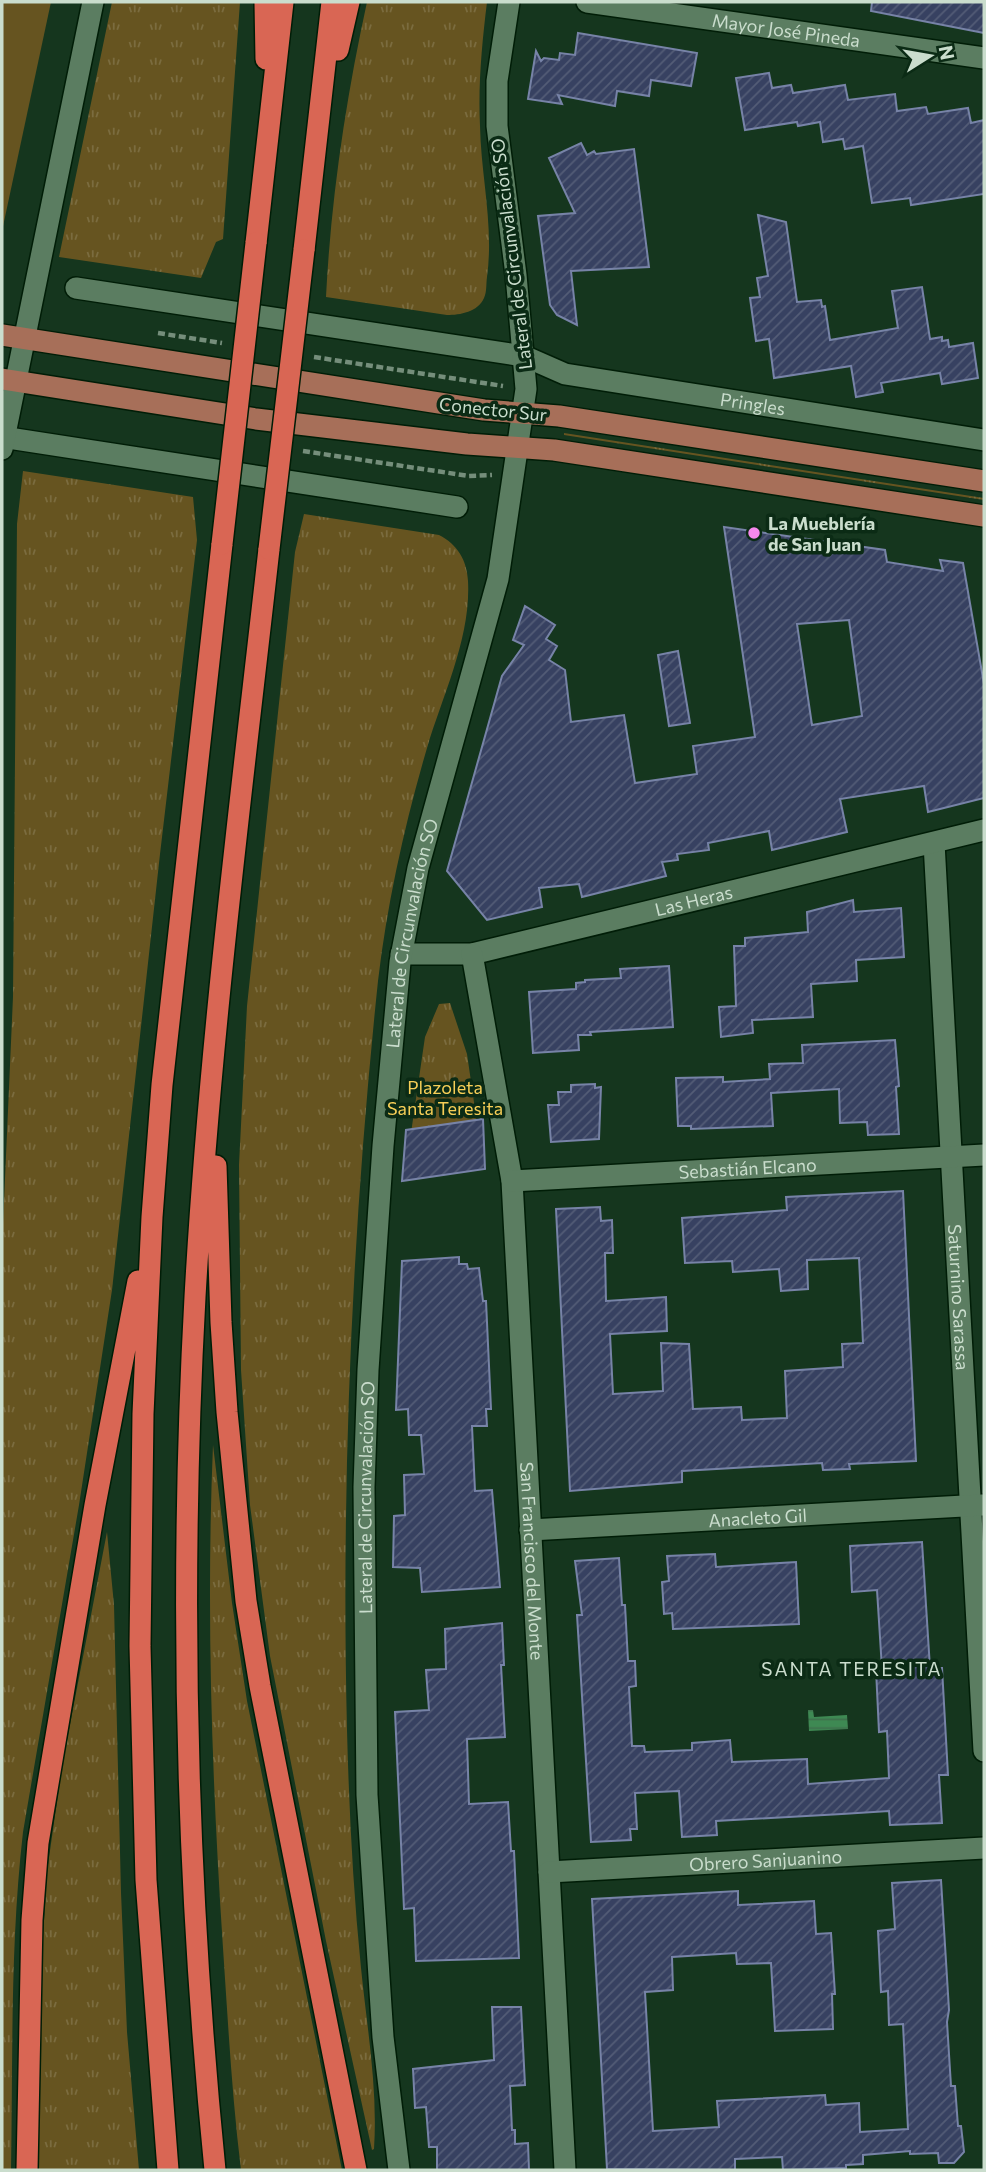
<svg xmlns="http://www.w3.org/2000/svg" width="986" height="2172" font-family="Commissioner,sans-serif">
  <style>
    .grass { fill: url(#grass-tufts) }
    .pitch { fill: #665420 }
    .water { fill: url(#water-rules) }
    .building { fill: url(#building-hatch); stroke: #7783a7; stroke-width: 2; fill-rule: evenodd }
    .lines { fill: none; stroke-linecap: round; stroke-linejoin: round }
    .minor-casing { stroke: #001d07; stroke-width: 24 }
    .tertiary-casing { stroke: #001d07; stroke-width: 24 }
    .primary-casing { stroke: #001d07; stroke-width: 24 }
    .motorway-casing { stroke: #001d07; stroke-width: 24 }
    .path { stroke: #758e7b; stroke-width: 4.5; stroke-dasharray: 7 3.5; stroke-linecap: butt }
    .minor { stroke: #5b7d61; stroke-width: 21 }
    .tertiary { stroke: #5b7d61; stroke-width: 21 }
    .primary { stroke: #a76f59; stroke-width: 21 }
    .motorway { stroke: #d96654; stroke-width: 21 }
    .motorway-bridge-casing { stroke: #001d07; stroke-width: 24; stroke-linecap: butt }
    .motorway-bridge { stroke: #d96654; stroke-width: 21 }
    .poi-dot { fill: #f688ed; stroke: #0b2b15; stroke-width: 2.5 }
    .labels { text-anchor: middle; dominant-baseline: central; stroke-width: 7; stroke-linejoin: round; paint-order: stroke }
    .street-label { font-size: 18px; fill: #caddcd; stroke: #0b2b15 }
    .poi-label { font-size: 18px; font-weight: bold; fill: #caddcd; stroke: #0b2b15; text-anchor: start }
    .park-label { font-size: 18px; fill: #f6ce57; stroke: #0b2b15 }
    .neighbourhood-label { font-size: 19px; letter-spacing: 2px; fill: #caddcd; stroke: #0b2b15 }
  </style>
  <defs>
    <pattern id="grass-tufts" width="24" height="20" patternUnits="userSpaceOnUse" patternTransform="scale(1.75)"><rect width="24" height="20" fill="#665420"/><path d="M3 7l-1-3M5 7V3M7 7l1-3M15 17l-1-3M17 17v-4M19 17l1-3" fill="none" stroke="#7b6c3f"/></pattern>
    <pattern id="water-rules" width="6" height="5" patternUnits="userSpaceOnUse" patternTransform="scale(1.75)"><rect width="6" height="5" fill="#3e8953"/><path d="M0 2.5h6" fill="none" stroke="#3e704c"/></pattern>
    <pattern id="building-hatch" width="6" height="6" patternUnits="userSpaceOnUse" patternTransform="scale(1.75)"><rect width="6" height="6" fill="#374161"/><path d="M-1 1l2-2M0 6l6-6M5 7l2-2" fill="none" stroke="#535c76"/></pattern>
  </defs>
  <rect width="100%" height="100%" fill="#15361e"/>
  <path class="grass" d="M112,2H240L223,239L216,242L201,278L59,257Z
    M367,2H487C482,43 478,84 480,126C481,177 494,225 487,277C486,283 487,292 484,298C478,312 460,315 447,315L326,297C331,198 346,98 367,2Z
    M564,433L984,498V500L564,435Z
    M23,471L193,497L197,540L160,854L112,1290L79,1505L23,1832C10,1945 13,2058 11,2170H2V1247L13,997L17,524Z
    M304,514L439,535C457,544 467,560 468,581C471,638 443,694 427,748C405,823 387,903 378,981C352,1228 341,1482 347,1730C349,1809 353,1889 361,1968C367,2028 378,2089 374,2149L372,2150L326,1941L270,1656L250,1505L241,1370L239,1165L247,1006L295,552Z
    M450,1003L467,1054L477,1123L411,1133L425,1037L439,1004Z
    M213,1445L232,1603L247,1701L342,2170H241C232,2097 228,2022 223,1948C212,1781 206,1613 213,1445Z
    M107,1532L114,1605L121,1893L127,2032L139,2170H38L43,1937L47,1872L62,1766Z"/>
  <path class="pitch" d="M2,2H51L2,231Z"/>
  <path class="water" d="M808,1710H813L814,1717L847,1715L848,1729L809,1731Z"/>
  <path class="building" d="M872,2H984V33L871,11Z
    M578,33L697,53L691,86L651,80L649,96L617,91L615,106L558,95L562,104L528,99L536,51L541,61L544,58L559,60L560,53L575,55Z
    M769,73L772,88L791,85L793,93L845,85L848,100L895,94L897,111L926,107L928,114L968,108L971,123L984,120V194L911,205L910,198L872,203L863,146L845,149L843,139L823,142L820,122L798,126L797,122L745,130L736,78Z
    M581,143L587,155L594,151L596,154L634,149L649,267L571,271L577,325L557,315L550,305L538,216L575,213L549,158Z
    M758,215L786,222L797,302L821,300L822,307L825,306L830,340L898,328L892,291L922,287L930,339L942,337V341L948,340L949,347L973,343L978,378L942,384L940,373L881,383L883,392L856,397L851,366L774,378L769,339L756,341L750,298L760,297L757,278L768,276Z
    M724,527L885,550L887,562L943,571L940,560L963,563L984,684V798L928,812L924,786L840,799L847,832L772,850L769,831L708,843L709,850L677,854L678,860L662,862L666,876L582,897L579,884L539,888L542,907L487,920L447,871L502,676L524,645L513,640L525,606L555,625L546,639L557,646L549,660L565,670L571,722L624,715L635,783L697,774L693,746L755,737ZM849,620L862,716L812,725L797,624Z
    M678,651L690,723L669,726L658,655Z
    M853,900L854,912L901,908L904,957L856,960L857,981L811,984L813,1017L752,1020L753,1033L721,1037L719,1007L736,1006L734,946H745V938L808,932L807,912Z
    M669,966L673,1027L590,1032L591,1035H578L579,1050L533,1053L529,992L576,989V983L585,982V980L621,978L620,969Z
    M895,1040L899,1086L896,1087L899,1134L868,1135L867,1122L840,1123L839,1089L771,1093L773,1126L691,1129V1126H678L676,1078L723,1077V1082L770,1079L769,1064L803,1063L802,1045Z
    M595,1084V1088L601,1087L599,1139L551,1142L548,1105H559L558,1092H571V1085Z
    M483,1119L485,1169L402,1181L406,1130Z
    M903,1191L916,1461L849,1464L850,1469L823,1470L822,1463L682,1471V1482L570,1491L556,1209L600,1207L601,1221L612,1220L613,1253H605L606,1301L666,1297L667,1331L610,1334L613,1394L663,1391L661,1343L689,1344L693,1409L741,1407L742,1420L787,1418L785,1371L843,1367L842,1344L863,1343L859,1258L807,1260L808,1289L781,1291L779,1269L733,1272L732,1261L685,1263L682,1218L787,1210L786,1197Z
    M459,1257V1264H467L468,1269L479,1268L483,1301H486L491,1409H486L487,1426H472L475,1491L492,1490L500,1587L422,1592L420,1568L393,1567L394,1516L405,1515L404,1475L424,1474L421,1435H409L408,1409L396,1410L402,1261Z
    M922,1542L930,1668H942L948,1775H939L942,1823L890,1825L889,1811L842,1814L716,1821L717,1835L682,1837L679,1791L635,1793L637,1829H630L631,1840L591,1842L577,1615H582L575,1561L619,1558L622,1605H625L628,1661H635L636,1686L629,1687L632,1746H644L645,1752L692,1750V1743L730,1740L732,1762L807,1759L808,1784L889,1778L887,1731L879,1732L876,1669H882L877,1590L852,1592L850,1546Z
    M715,1554L716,1567L796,1562L799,1624L673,1629L672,1613L664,1614L662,1582L669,1581L667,1556Z
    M502,1623L504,1665H501L505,1737L467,1739L469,1804L508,1802L511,1851H514L519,1958L416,1961L414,1908L404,1909L395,1712L429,1710L426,1670L446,1669L445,1629Z
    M941,1880L949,2010L947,2022L951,2086H955L958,2126H961L964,2152L954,2163H939L938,2153L910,2154V2151L863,2155V2164L846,2165V2168L783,2170L782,2157L735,2159V2170L607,2169L592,1899L738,1891V1905L814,1901L816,1934L831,1933L835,1994H832L833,2029L775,2031L771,1963L737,1964L736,1953L672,1957L673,1990L645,1992L653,2131L719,2127L717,2101L825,2095L826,2105L859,2103L860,2132L908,2129L903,2024L889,2025L888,1991L881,1992L878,1931L895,1929L892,1883Z
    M492,2007H521L525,2085L510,2086L512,2130H515V2144L528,2143L529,2170H437V2147H429L426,2107L415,2108L413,2069L494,2060Z"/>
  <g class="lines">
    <defs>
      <g id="minor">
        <path id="s1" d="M587,2L984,58"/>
        <path id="s2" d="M76,288L524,356L565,374L984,440"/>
        <path d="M2,437L457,507"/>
        <path id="s3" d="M934,843L984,1751"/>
        <path id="s4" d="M401,954H472L984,830"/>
        <path id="s5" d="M472,954L512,1181L565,2170"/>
        <path id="s6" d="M512,1181L984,1155"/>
        <path id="s7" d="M530,1530L982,1505"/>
        <path id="s8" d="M549,1872L984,1848"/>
      </g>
      <g id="tertiary">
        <path d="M2,449L93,2"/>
        <path id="s9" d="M399,2170L383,2037L367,1795L364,1487L368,1370L383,1146L400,962L418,868L498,579L526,389L516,275L497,126V81L509,2"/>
      </g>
      <path id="primary" d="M2,335L484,410L559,416L984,481
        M2,379L256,419L467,444L554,450L984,516"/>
      <path id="motorway" d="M265,2L266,59
        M338,50L349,2
        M256,243L283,2
        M304,250L332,2
        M216,1166L221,1322L227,1412L246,1601L260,1686L356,2170
        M27,2170L32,1920L38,1843L95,1505L138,1281
        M168,2170L146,1880L140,1646L143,1414L152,1217L162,1085L222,544
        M215,2170C186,1881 179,1588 195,1297C209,1047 241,798 269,549"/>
    </defs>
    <use href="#minor" class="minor-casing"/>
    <use href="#tertiary" class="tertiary-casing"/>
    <use href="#primary" class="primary-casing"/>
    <use href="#motorway" class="motorway-casing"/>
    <path class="path" d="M158,333L222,343
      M314,357L503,386
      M303,451L469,476L492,475"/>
    <use href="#minor" class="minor"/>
    <use href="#tertiary" class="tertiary"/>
    <use href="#primary" class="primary"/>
    <use href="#motorway" class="motorway"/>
    <defs>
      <path id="motorway-bridge" d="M222,544L256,243
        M269,549L304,250"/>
    </defs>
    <use href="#motorway-bridge" class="motorway-bridge-casing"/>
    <use href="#motorway-bridge" class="motorway-bridge"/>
  </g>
  <circle class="poi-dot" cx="754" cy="533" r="7"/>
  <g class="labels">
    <g class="street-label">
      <text stroke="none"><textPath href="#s1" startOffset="201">Mayor José Pineda</textPath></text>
      <text transform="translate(511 254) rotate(-97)">Lateral de Circunvalación SO</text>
      <text stroke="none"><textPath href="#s2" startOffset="688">Pringles</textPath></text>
      <text transform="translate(493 409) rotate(6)">Conector Sur</text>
      <text stroke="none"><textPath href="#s4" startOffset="299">Las Heras</textPath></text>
      <text stroke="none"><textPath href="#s9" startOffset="1241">Lateral de Circunvalación SO</textPath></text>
      <text stroke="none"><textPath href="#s6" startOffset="236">Sebastián Elcano</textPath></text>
      <text stroke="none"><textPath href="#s3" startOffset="455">Saturnino Sarassa</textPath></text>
      <text stroke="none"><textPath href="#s9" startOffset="674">Lateral de Circunvalación SO</textPath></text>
      <text stroke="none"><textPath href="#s7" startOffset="228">Anacleto Gil</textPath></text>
      <text stroke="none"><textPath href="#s5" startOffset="611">San Francisco del Monte</textPath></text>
      <text stroke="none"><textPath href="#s8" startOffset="217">Obrero Sanjuanino</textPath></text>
    </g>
    <g class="poi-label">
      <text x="768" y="523">La Mueblería<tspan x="768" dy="21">de San Juan</tspan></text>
    </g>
    <g class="park-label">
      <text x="445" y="1087">Plazoleta<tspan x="445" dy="21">Santa Teresita</tspan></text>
    </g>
    <g class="neighbourhood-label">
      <text x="852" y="1668">SANTA TERESITA</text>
    </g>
  </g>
  <rect width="986" height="2172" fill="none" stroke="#caddcd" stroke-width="7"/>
  <g transform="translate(930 56) rotate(79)" stroke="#0b2b15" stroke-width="5" paint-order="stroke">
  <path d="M0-5L12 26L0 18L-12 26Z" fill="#caddcd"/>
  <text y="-10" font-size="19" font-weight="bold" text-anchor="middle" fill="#caddcd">N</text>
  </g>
</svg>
